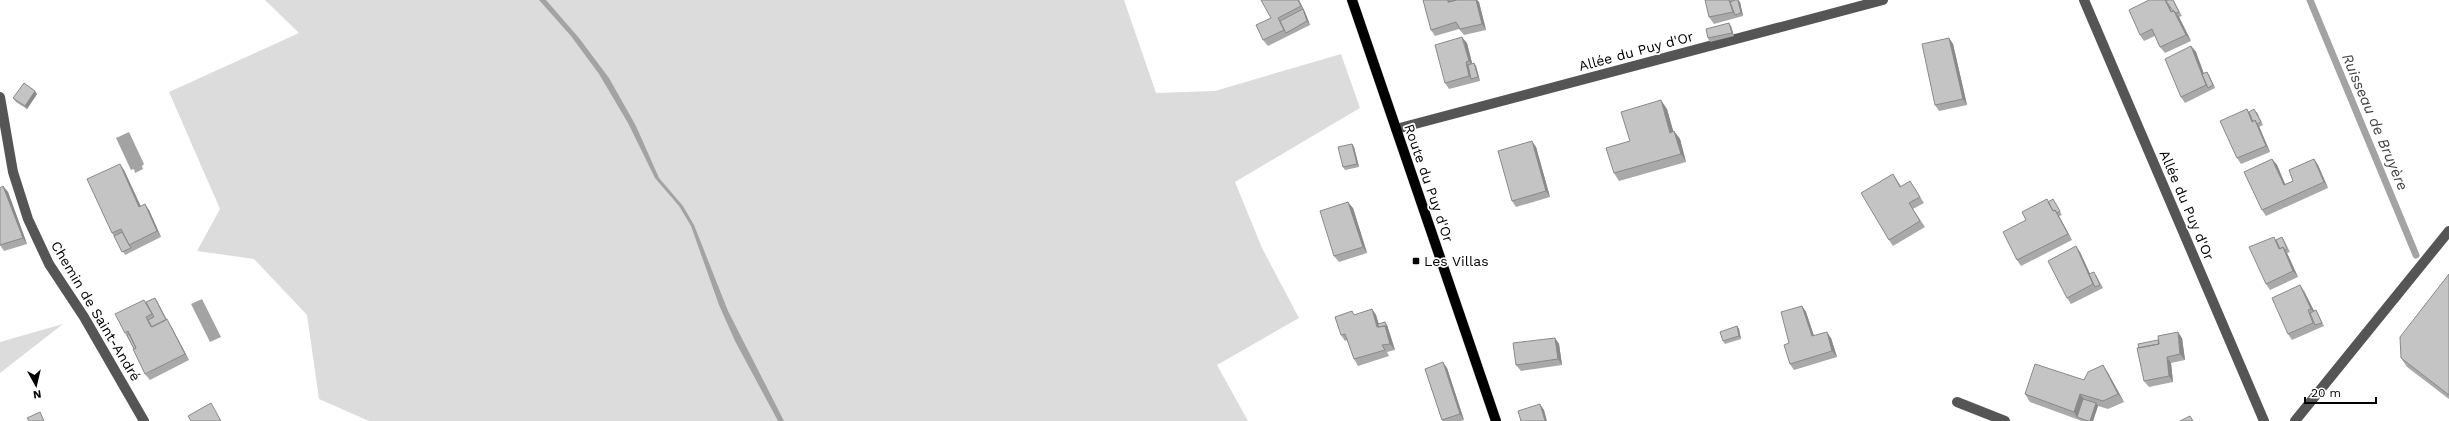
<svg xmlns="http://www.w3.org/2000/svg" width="2449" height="421" font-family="'Work Sans',sans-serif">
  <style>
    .green { fill: #dcdcdc }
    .water { fill: #a3a3a3 }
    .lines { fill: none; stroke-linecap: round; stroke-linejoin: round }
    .stream { stroke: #a3a3a3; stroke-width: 7 }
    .major-casing { stroke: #dbdbdb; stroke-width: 11 }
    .minor { stroke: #555; stroke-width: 10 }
    .major { stroke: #000; stroke-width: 10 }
    .wall { fill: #a9a9a9 }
    .shaded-wall { fill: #898989 }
    .building { fill: #c4c4c4; stroke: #898989 }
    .poi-dot { fill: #000; stroke: #fff; stroke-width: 1.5 }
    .labels { text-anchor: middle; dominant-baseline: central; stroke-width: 3.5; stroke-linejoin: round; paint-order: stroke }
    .street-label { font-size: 14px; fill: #000; stroke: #fff }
    .poi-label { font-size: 14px; fill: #000; stroke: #fff; text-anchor: start }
    .water-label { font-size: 15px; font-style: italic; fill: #444; stroke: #fff }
  </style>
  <rect width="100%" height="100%" fill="#fff"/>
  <path class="green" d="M265,0H1124L1156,93L1215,91L1341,54L1360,108L1235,182L1262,248L1299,318L1217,365L1248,421H369L319,399L307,315L254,259L197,251L220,209L169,92L299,33Z
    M63,324L0,373V342Z"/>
  <path class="water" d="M539,0H546L579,38L609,78L636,126L659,178L683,206L694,225L728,311L784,421H778L735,341L719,305L691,226L679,206L655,178L628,123L599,74L571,36Z
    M129,132L144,164L142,166L143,169L135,173L134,169L131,170L116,138Z
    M202,299L221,337L210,342L191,304Z"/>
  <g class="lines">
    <path class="stream" d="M2310,0L2416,255"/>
    <defs>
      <path id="major" d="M1352,0L1496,421"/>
    </defs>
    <use href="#major" class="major-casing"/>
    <path class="minor" d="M2084,0L2264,421
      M0,97L13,172L28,219L49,264L84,317L144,421
      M1396,129L1883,0
      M1957,402L2005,421
      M2295,421L2449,231"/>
    <use href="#major" class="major"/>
  </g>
  <path class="wall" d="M1299,0L1305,12L1310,25L1268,46L1263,40L1271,18Z
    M1423,0H1477L1479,2L1486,30L1464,35L1459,29L1435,36L1431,30Z
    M1705,0H1738L1740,2L1743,16L1714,24L1709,17Z
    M2166,0L2172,11H2173V0L2174,1L2182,16L2179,17L2191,41L2165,53L2160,47L2155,36L2144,41L2140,35Z
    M1731,26L1734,36L1710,42L1708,38Z
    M1949,38L1953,44L1967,105L1939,111L1935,105Z
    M1467,43L1472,63H1474L1476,66L1480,81L1449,89L1445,83Z
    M2191,46L2196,52L2203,73L2209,75L2215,88L2185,103L2181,97Z
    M37,94L27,109L16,102L13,98Z
    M1667,109L1673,131H1674L1680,139L1686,162L1619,181L1614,173L1630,141Z
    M2247,109L2249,112H2257L2263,125L2259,127L2270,152L2241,164L2237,158Z
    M1352,144L1354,147L1359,167L1345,170L1343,167Z
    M1536,147L1550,197L1516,207L1512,201Z
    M2272,159L2277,165L2285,184L2293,181L2314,159L2318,165L2328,188L2266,216L2262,210Z
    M124,170L140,206L149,210L161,237L125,255L112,233Z
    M1893,174L1901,186L1914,187L1924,203L1913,209L1925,227L1893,246L1889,240Z
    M3,186L8,192L27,244L4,251L0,245Z
    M2047,199L2048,202L2053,199L2062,215L2059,216L2072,240L2021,266L2017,260Z
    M1353,208L1367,253L1339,262L1334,256Z
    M2274,237L2276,240L2282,237L2284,240L2290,252L2287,253L2298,277L2270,290L2266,284Z
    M2080,252L2090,274L2096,275L2103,288L2071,304L2067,298Z
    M2449,274V399L2407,367L2401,358Z
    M2304,291L2314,311L2316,310L2324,326L2292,340L2288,334Z
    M157,301L167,320L171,326L189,360L150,380L145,374L134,349L125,333L146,302Z
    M1802,306L1806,312L1814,336L1831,338L1837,357L1794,370L1790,364L1789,343Z
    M1372,309L1376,315L1379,324L1387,325L1395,350L1387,352L1389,356L1358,366L1354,359L1347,340L1345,341L1341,335L1355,315Z
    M1737,326L1739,329L1741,339L1725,344L1723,341Z
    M1555,338L1559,344L1562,365L1521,371L1516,365Z
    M2182,338L2185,360L2171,363L2173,382L2149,387L2144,381Z
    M2103,365L2108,373L2124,402L2108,409L2098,406L2093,421H2082L2030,402L2025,394L2084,380Z
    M1447,368L1464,420L1461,421H1443L1442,420Z"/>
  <path class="shaded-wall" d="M1298,0H1299L1305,12L1301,6Z
    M1476,0H1477L1479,2L1486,30L1482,24Z
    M1729,0L1733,5L1735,15L1733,12Z
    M1738,0L1740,2L1743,16L1741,13Z
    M2165,0H2166L2175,18L2171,12Z
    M1303,9L1305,12L1310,25L1307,21Z
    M2174,11L2179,17L2191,41L2186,35Z
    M1729,23L1731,26L1734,36L1732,33Z
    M1462,37L1467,43L1473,67L1469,61Z
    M1949,38L1953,44L1967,105L1963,99Z
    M2191,46L2196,52L2209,87L2208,88L2206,85Z
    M1466,62L1470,68L1471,79L1469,76Z
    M1474,63L1476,66L1480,81L1478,77Z
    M2207,72L2209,75L2215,88L2213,85Z
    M35,91L37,94L27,109L25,106Z
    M1661,100L1667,109L1676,141L1670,133Z
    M2255,120L2259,126L2270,152L2266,146Z
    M1674,131L1680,139L1686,162L1681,154Z
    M1532,141L1536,147L1550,197L1546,191Z
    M1352,144L1354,147L1359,167L1357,164Z
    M2272,159L2277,165L2288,191L2284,185Z
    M2314,159L2318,165L2328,188L2324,182Z
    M120,164L124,170L144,213L139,207Z
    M3,186L8,192L27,244L23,238Z
    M1348,202L1353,208L1367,253L1363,247Z
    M145,204L149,210L161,237L157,231Z
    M2055,210L2059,216L2072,240L2068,234Z
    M2076,246L2080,252L2096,287H2095L2093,284Z
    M2283,247L2287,253L2298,277L2293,271Z
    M2300,285L2304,291L2316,315L2311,309Z
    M155,298L157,301L170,326L168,323Z
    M1802,306L1806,312L1816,342L1812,336Z
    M1372,309L1376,315L1380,330L1377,327Z
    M167,319L171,326L189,360L185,354Z
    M1385,322L1387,325L1395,350L1390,344L1385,326Z
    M1737,326L1739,329L1741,339L1739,336Z
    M1827,332L1831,338L1837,357L1832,351Z
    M2178,332L2182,338L2185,360L2180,354Z
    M1555,338L1559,344L1562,365L1558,359Z
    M2167,357L2171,363L2173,382L2169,376Z
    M1443,362L1447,368L1464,420L1460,414Z
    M2103,365L2108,373L2124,402L2118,394Z
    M2080,394L2086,402L2077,417L2074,412Z
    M2096,403L2098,406L2093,421H2090Z
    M1540,404L1544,410L1547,421H1545Z"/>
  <path class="building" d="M1261,0H1298L1301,6L1278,18L1284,30L1263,40L1256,25L1271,18Z
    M1423,0H1448V2L1457,0H1476L1482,24L1460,29L1456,22L1431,30Z
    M1449,0H1456L1449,2Z
    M1705,0H1729L1733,12L1709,17Z
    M1735,0H1738L1741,13L1735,15L1730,2Z
    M2149,0H2165L2171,12L2174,11L2186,35L2160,47L2152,29L2140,35L2129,10Z
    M2168,0H2173L2179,12L2176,13L2174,11H2173L2166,1Z
    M1303,9L1307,21L1286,33L1280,21Z
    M1729,23L1732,33L1708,38L1706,29Z
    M1462,37L1469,61L1466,62L1469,76L1445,83L1435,45Z
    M1949,38L1963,99L1935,105L1922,44Z
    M2191,46L2206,85L2181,97L2165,59Z
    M1474,63L1478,77L1471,79L1468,65Z
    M2207,72L2213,85L2208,88L2202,74Z
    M24,83L35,91L25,106L13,98Z
    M1661,100L1670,133L1674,131L1681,154L1614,173L1606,148L1630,141L1621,112Z
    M2247,109L2252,122L2255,120L2266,146L2237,158L2220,121Z
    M2254,109L2261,122L2257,124L2255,120L2253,122L2249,112Z
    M1532,141L1546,191L1512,201L1498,151Z
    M1352,144L1357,164L1343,167L1338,147Z
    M2272,159L2284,185L2293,181L2289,170L2314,159L2324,182L2262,210L2244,172Z
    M120,164L139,207L145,204L157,231L129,245L121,229L112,233L87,179Z
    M1893,174L1900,187L1910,181L1920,197L1909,203L1920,221L1889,240L1861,193Z
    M3,186L23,238L0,245V188Z
    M2047,199L2053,211L2055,210L2068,234L2017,260L2003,232L2026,220L2022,212Z
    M2053,199L2060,211L2057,213L2055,210L2053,211L2048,202Z
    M1348,202L1363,247L1334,256L1320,211Z
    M122,232L131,248L122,252L114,236Z
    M2274,237L2279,249L2283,247L2293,271L2266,284L2249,247Z
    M2282,237L2287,249L2285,250L2283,247L2280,249L2276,240Z
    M2076,246L2093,284L2067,298L2048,261Z
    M2094,272L2100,285L2095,287L2089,274Z
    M2449,274V395L2401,358L2400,337Z
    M2300,285L2311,309L2308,310L2313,323L2288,334L2272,298Z
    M155,298L166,320L152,327L148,320L154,317L146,302Z
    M144,300L152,314L146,317L151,327L167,319L185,354L145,374L133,349L136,348L128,331L125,333L115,314Z
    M1802,306L1812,336L1827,332L1832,351L1790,364L1784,345L1789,343L1781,312Z
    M1372,309L1377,327L1385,326L1390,344L1382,345L1385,350L1354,359L1345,334L1341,335L1335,317L1352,311L1354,315Z
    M2316,310L2322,323L2315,325L2310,313Z
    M1385,322L1387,328L1385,326L1378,327V324Z
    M1737,326L1739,336L1723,341L1720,332Z
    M2178,332L2180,354L2167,357L2169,376L2144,381L2137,348L2159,344L2158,336Z
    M129,334L136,348L134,349L127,335Z
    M1555,338L1558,359L1516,365L1513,343Z
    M2158,340L2159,344L2139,348L2138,344Z
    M1443,362L1460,414L1442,420L1425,369Z
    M2035,364L2084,380L2088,372L2103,365L2118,394L2103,401L2080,394L2074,412L2025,394Z
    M2083,399L2096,403L2090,421H2088L2077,417Z
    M211,403L221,421H191L188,416Z
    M1540,404L1545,421H1521L1518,411Z
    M40,412L44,421H29L27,418Z
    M2190,416L2193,421H2180Z"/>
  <rect class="poi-dot" x="1412" y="257" width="8" height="8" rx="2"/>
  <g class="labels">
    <g class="street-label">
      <text transform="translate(1636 51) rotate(-15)">Allée du Puy d'Or</text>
      <text transform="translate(1429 183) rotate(71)">Route du Puy d'Or</text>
      <text transform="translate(2187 205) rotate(67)">Allée du Puy d'Or</text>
      <text transform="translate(96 311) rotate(59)">Chemin de Saint-André</text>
    </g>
    <g class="poi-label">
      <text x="1424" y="261">Les Villas</text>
    </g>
    <g class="water-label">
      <text transform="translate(2375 122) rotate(67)">Ruisseau de Bruyère</text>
    </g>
  </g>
  <g transform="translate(36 385) rotate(172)" stroke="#ffffff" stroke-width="3" paint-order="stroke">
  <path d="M0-3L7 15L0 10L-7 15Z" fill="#000000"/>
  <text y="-6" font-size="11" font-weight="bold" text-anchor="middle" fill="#000000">N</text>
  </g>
  <path d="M2305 397v6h71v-6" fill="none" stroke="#000000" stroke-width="2"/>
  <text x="2311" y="397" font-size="12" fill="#000000" stroke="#ffffff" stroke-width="3" paint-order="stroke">20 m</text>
</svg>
